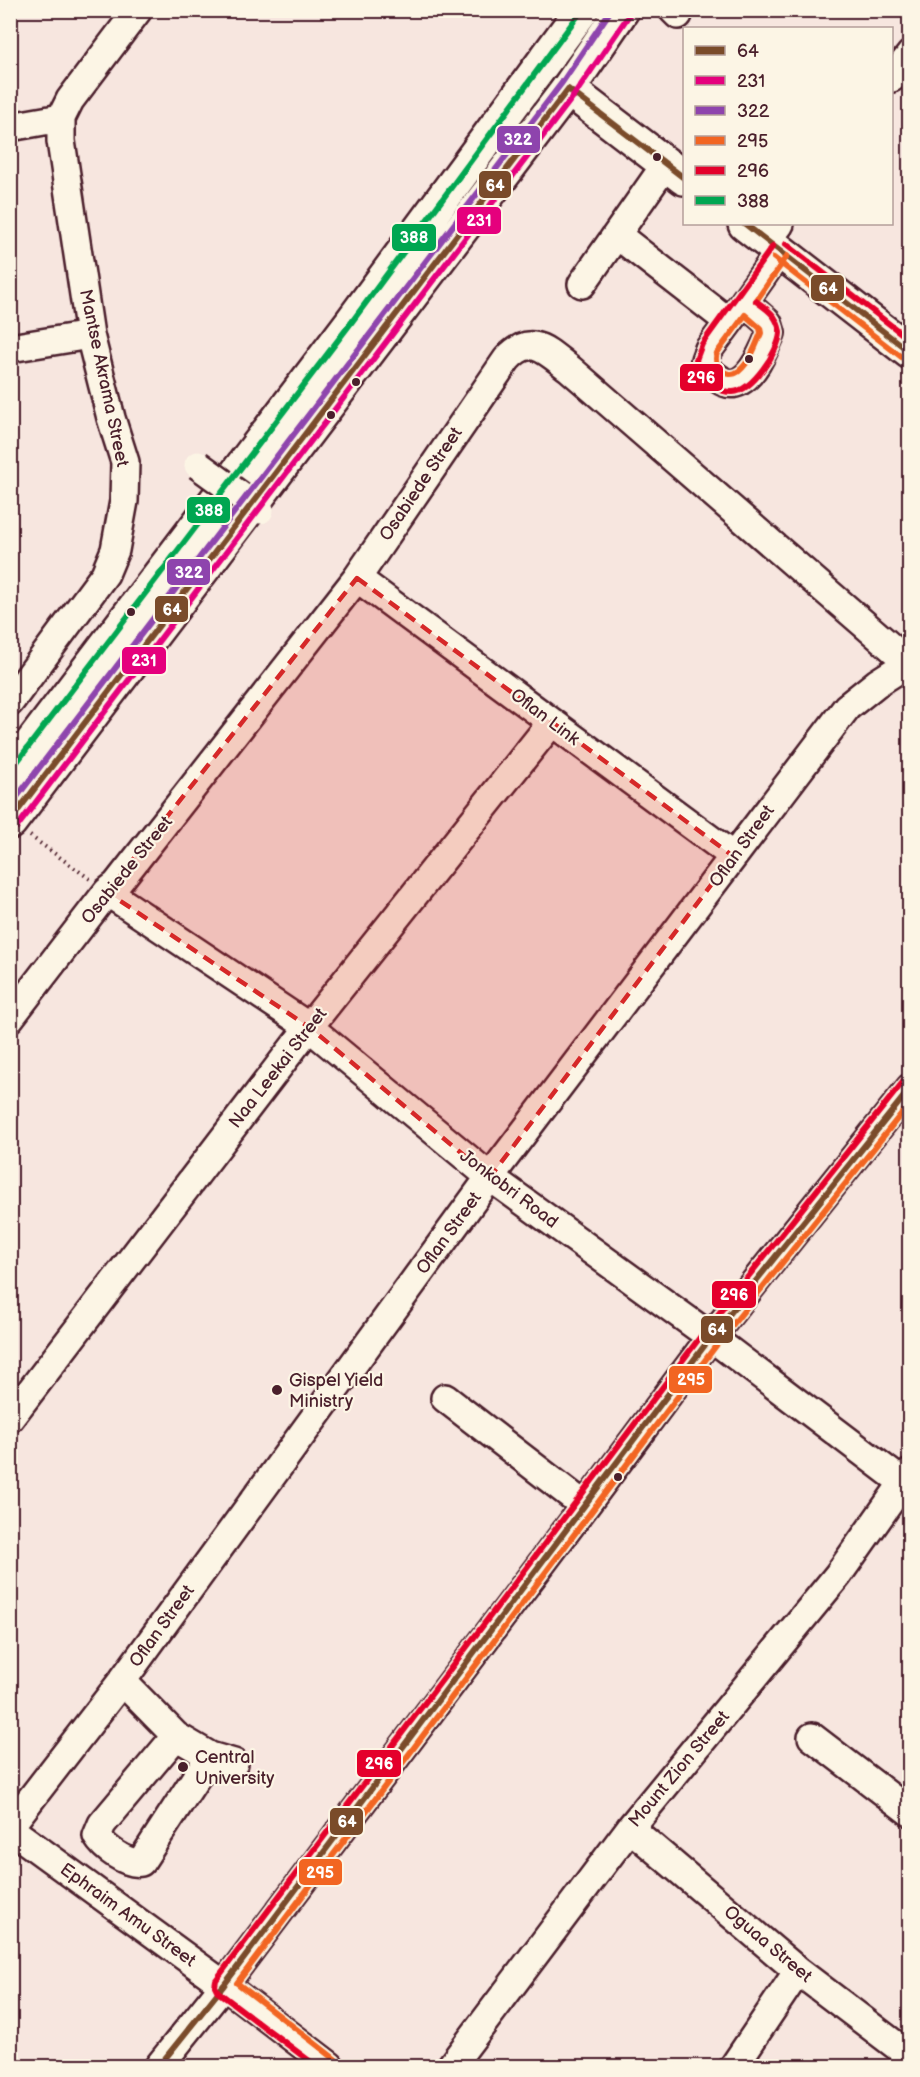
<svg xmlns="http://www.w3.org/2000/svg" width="920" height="2077" font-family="'Balsamiq Sans',sans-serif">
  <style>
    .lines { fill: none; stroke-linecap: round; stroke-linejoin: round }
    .minor-casing { stroke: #4a1f2b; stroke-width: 32 }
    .major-casing { stroke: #4a1f2b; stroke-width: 38 }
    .highway-casing { stroke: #4a1f2b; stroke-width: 38 }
    .path { stroke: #4a1f2b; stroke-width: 4; stroke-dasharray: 1.5 4.5; stroke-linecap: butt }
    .minor { stroke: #fcf5e5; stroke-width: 27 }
    .major { stroke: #fcf5e5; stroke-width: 33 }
    .highway { stroke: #fcf5e5; stroke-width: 33 }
    .minor-bridge-casing { stroke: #4a1f2b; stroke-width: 32; stroke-linecap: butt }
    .minor-bridge { stroke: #fcf5e5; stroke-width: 27 }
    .bus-1-casing { stroke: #fcf5e5; stroke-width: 10 }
    .bus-2-casing { stroke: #fcf5e5; stroke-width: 10 }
    .bus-3-casing { stroke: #fcf5e5; stroke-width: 10 }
    .bus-4-casing { stroke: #fcf5e5; stroke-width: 10 }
    .bus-5-casing { stroke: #fcf5e5; stroke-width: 10 }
    .bus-6-casing { stroke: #fcf5e5; stroke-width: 10 }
    .bus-1 { stroke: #7a4b2a; stroke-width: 6 }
    .bus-2 { stroke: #e5007d; stroke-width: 6 }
    .bus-3 { stroke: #8e44ad; stroke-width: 6 }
    .bus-4 { stroke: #f26522; stroke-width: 6 }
    .bus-5 { stroke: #e4002b; stroke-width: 6 }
    .bus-6 { stroke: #00a651; stroke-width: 6 }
    .marked { fill: #d62828; fill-opacity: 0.2; stroke: #d62828; stroke-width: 4.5; stroke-dasharray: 12 8; stroke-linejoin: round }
    .bus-dot { fill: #4a1f2b; stroke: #fcf5e5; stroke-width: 2 }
    .labels { text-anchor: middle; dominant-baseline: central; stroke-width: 4.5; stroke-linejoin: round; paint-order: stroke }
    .street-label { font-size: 18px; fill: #4a1f2b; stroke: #fcf5e5 }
    .poi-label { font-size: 18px; fill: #4a1f2b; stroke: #fcf5e5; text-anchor: start }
    .line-badge { stroke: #fcf5e5; stroke-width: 2 }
    .badge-label { font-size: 16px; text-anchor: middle; font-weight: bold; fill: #fff }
  </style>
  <rect width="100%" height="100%" fill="#f7e6df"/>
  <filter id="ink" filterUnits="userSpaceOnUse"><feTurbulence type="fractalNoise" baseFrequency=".0167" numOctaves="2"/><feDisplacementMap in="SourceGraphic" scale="12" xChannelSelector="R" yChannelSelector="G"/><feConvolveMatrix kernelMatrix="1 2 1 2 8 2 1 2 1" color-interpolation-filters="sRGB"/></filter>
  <g filter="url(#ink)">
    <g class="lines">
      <defs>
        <path id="minor" d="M673,10L678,15
          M892,78L910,55
          M10,127L61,118
          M617,235L729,322
          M767,241L780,224
          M582,284L666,164
          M744,302L768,323L771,333C764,350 748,392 724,382C718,379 713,374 708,371L705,360L709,349L744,302L780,251
          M10,348L90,335
          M357,578L733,856
          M10,702L105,574L115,550L124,501L125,462L111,418L90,335L61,141V118L70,100L138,10
          M107,892L309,1027L490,1177L711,1337L910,1488
          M10,1018L107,892L116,885L357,578L507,359C532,332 547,352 570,369L908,662
          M445,1398L585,1506
          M10,1418L309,1027L552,722
          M122,1681L176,1736L210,1756L234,1763
          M176,1736L102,1824L97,1836C104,1848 127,1865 141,1862L210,1756
          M812,1737L910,1812
          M10,1826L122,1681L490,1177L847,707L877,683L910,662
          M630,1828L798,1971L910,2056
          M10,1829L224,1985L330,2066
          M159,2066L224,1985L585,1506L711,1337L910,1088
          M451,2066L630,1828L838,1575L910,1473
          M734,2066L798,1971"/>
        <path id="major" d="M568,89L684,178
          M745,224L910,352"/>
        <path id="highway" d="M10,772L351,323L582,10
          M10,822L568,89L622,10"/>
      </defs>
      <use href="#minor" class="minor-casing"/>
      <use href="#major" class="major-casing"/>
      <use href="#highway" class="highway-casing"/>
      <path class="path" d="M30,836L90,879"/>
      <use href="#minor" class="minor"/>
      <use href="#major" class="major"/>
      <use href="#highway" class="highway"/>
      <defs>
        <path id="minor-bridge" d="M198,465L260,510"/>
      </defs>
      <use href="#minor-bridge" class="minor-bridge-casing"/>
      <use href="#minor-bridge" class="minor-bridge"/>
      <defs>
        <path id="bus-1" d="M745,224L910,352
          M10,821L568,89L684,178
          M159,2066L224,1985L711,1337L910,1089"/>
        <path id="bus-2" d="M17,827L575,94L629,15"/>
        <path id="bus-3" d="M10,806L561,84L611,10"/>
        <path id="bus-4" d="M774,258L904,359
          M756,301L787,256
          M745,315L760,328L761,333C756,345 750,362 739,371C727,380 712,367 717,353Z
          M335,2059L237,1983L718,1343L910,1103"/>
        <path id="bus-5" d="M786,244L910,340
          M756,301C762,306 773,312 776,320C778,323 780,330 780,333C779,351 752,391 733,392C720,393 709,384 700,376L696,360L702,344L773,246
          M316,2066L218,1992L215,1986L216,1980L704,1332L903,1082"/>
        <path id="bus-6" d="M10,771L351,323L582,10"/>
      </defs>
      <use href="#bus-1" class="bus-1-casing"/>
      <use href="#bus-2" class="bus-2-casing"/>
      <use href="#bus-3" class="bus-3-casing"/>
      <use href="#bus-4" class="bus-4-casing"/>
      <use href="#bus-5" class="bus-5-casing"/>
      <use href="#bus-6" class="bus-6-casing"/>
      <use href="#bus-1" class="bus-1"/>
      <use href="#bus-2" class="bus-2"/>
      <use href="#bus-3" class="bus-3"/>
      <use href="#bus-4" class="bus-4"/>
      <use href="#bus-5" class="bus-5"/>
      <use href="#bus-6" class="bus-6"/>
    </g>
  </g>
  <path class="marked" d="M357,578L733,856L490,1177L309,1027L107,892Z"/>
  <g class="bus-dot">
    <circle cx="657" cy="157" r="5"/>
    <circle cx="749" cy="359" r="5"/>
    <circle cx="356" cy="382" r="5"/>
    <circle cx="331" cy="415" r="5"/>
    <circle cx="131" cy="612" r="5"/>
    <circle cx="277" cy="1390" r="6"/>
    <circle cx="618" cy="1477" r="5"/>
    <circle cx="183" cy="1767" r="6"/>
  </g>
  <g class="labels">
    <g class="street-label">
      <text transform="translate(104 378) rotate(78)">Mantse Akrama Street</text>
      <text transform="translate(421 484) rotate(-56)">Osabiede Street</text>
      <text transform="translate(545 717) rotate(37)">Oflan Link</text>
      <text transform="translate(742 846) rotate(-54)">Oflan Street</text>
      <text transform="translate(127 870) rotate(-51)">Osabiede Street</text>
      <text transform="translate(278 1068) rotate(-52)">Naa Leekai Street</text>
      <text transform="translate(509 1189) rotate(37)">Jonkobri Road</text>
      <text transform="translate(449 1233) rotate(-54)">Oflan Street</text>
      <text transform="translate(162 1626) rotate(-54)">Oflan Street</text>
      <text transform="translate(679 1769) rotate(-50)">Mount Zion Street</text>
      <text transform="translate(128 1915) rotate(36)">Ephraim Amu Street</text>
      <text transform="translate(768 1944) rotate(40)">Oguaa Street</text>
    </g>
    <g class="poi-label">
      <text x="289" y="1380">Gispel Yield<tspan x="289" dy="21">Ministry</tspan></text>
      <text x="195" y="1757">Central<tspan x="195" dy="21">University</tspan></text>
    </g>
  </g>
  <g class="line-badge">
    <rect x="496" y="125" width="45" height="29" rx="6" fill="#8e44ad"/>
    <rect x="478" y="170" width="34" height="29" rx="6" fill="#7a4b2a"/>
    <rect x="456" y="206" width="46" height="29" rx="6" fill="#e5007d"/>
    <rect x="391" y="223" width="46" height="29" rx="6" fill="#00a651"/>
    <rect x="810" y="274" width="35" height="28" rx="6" fill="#7a4b2a"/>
    <rect x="679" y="363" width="45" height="29" rx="6" fill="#e4002b"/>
    <rect x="186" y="496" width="45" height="28" rx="6" fill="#00a651"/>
    <rect x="166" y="558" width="45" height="28" rx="6" fill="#8e44ad"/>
    <rect x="154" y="595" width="35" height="28" rx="6" fill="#7a4b2a"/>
    <rect x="121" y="646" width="46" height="29" rx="6" fill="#e5007d"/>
    <rect x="711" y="1280" width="46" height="29" rx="6" fill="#e4002b"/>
    <rect x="700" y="1315" width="34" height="29" rx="6" fill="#7a4b2a"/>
    <rect x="668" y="1365" width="45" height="29" rx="6" fill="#f26522"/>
    <rect x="356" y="1749" width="46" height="29" rx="6" fill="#e4002b"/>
    <rect x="329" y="1807" width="35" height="29" rx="6" fill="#7a4b2a"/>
    <rect x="298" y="1858" width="45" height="28" rx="6" fill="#f26522"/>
  </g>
  <g class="badge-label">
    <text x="518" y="145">322</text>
    <text x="495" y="191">64</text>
    <text x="479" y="226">231</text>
    <text x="414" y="243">388</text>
    <text x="828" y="294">64</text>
    <text x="701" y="383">296</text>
    <text x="209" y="516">388</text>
    <text x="189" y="578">322</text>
    <text x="172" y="615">64</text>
    <text x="144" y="666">231</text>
    <text x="734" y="1300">296</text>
    <text x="717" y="1335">64</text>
    <text x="691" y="1385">295</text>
    <text x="379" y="1769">296</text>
    <text x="347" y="1827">64</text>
    <text x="320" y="1878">295</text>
  </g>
  <rect width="920" height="2077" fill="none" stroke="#fcf5e5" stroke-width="36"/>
  <rect x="18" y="18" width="884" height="2041" fill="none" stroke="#4a1f2b" stroke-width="2" filter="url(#ink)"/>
  <rect x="683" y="27" width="210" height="198" fill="#fcf5e5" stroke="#b59f9b" stroke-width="1.5"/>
  <rect x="695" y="46" width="30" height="9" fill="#7a4b2a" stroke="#b59f9b" stroke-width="1.5"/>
  <text x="737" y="57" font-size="18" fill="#4a1f2b">64</text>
  <rect x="695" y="76" width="30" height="9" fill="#e5007d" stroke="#b59f9b" stroke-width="1.5"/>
  <text x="737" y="87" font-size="18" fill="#4a1f2b">231</text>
  <rect x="695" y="106" width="30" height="9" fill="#8e44ad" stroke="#b59f9b" stroke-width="1.5"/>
  <text x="737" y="117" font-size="18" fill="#4a1f2b">322</text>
  <rect x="695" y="136" width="30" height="9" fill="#f26522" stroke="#b59f9b" stroke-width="1.5"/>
  <text x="737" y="147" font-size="18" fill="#4a1f2b">295</text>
  <rect x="695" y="166" width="30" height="9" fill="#e4002b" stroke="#b59f9b" stroke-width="1.5"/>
  <text x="737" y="177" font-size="18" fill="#4a1f2b">296</text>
  <rect x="695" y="196" width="30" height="9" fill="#00a651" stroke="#b59f9b" stroke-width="1.5"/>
  <text x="737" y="207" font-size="18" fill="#4a1f2b">388</text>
</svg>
